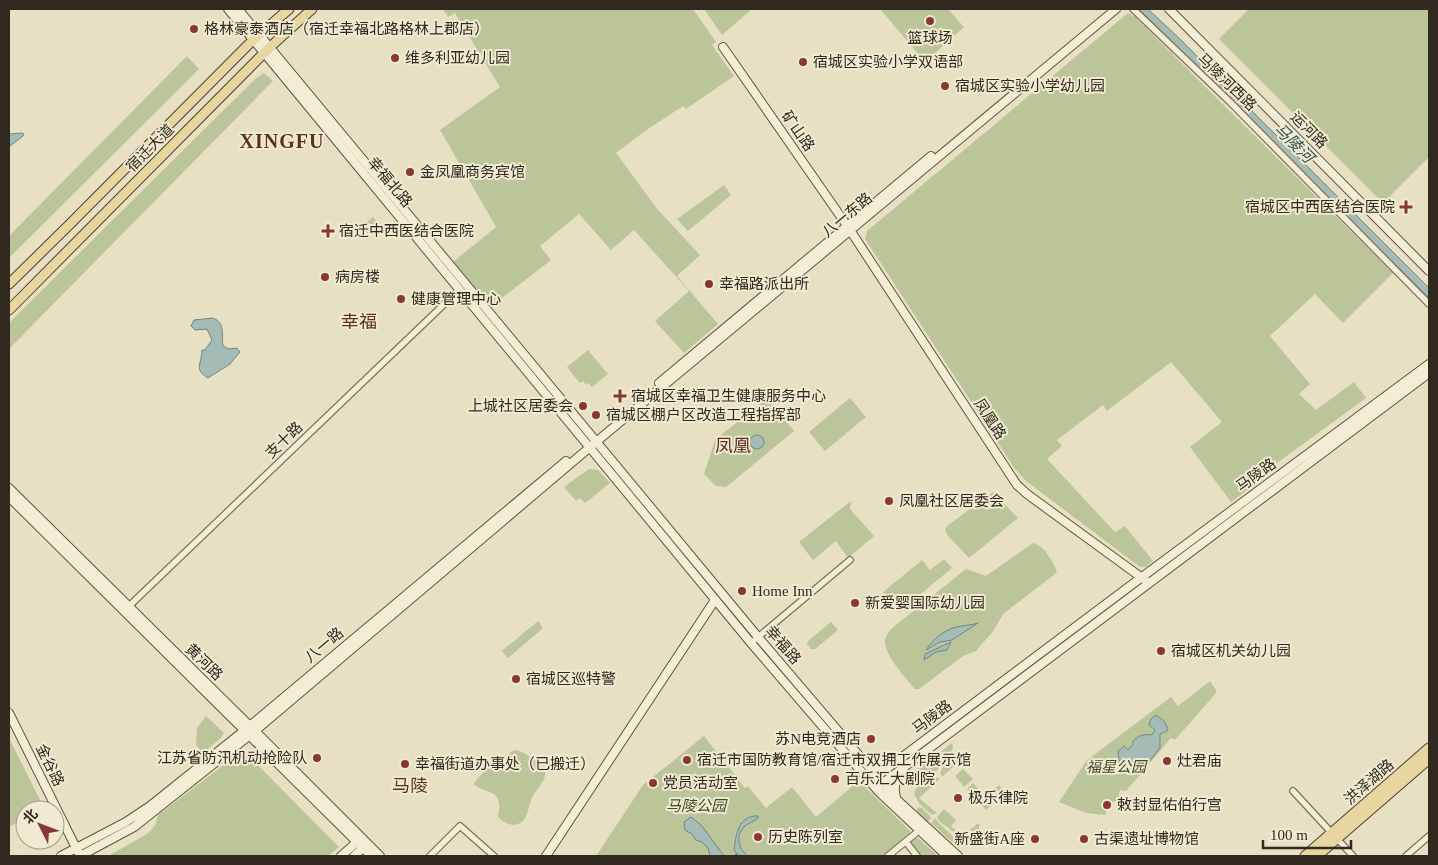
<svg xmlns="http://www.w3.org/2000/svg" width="1438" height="865" font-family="'Times New Roman','Noto Sans SC',serif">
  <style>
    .green { fill: #bcc599 }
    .water { fill: #a5bcb6; stroke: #6d8883 }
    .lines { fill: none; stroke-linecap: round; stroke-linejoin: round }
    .stream { stroke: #6d8883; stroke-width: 2 }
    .street-casing { stroke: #80725c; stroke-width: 8 }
    .secondary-casing { stroke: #62533f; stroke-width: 10 }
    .primary-casing { stroke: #4e4030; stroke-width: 11 }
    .street { stroke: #f4edd5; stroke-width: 5.5 }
    .secondary { stroke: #f4edd5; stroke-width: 8 }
    .primary { stroke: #e7d69f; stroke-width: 9 }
    .poi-dot { fill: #883833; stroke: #f0ead2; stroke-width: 2 }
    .labels { text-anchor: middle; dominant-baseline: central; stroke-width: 4; stroke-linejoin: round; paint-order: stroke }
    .poi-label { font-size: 15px; fill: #32291e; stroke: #f0ead2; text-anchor: start }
    .street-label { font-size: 15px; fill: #32291e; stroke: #f0ead2 }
    .park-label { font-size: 15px; font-style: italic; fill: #404c27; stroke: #f0ead2 }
    .water-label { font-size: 16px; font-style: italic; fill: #2f5050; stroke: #f0ead2 }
    .quarter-label { font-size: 18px; fill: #593223; stroke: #f0ead2 }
    .district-label { font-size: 20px; font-weight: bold; letter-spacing: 1px; fill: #593223; stroke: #f0ead2 }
  </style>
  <rect width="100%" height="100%" fill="#e8e0c3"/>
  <path class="green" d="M443,9H693L716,42L712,45L734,76L686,109L683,106L645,131L616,153L658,210L700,255L677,276L718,324L684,353L655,321L689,291L634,230L611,250L579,214L540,246L551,260L490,307L453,262L496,227L440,130L500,87L455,13L448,17Z
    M704,9H752L722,35Z
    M880,9H948L964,27L925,62Z
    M1249,9H1429V157L1383,203L1219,39Z
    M1128,13L1135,17L1393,273L1343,323L1315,294L1270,336L1310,384L1299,394L1316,410L1354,382L1366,398L1269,469L1271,472L1231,502L1190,447L1222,422L1171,362L1107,411L1103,405L1057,440L1062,446L1047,459L1115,532L1125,526L1153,561L1146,567H1140L1026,481L1015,469L865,239L867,231Z
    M187,56L199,69L9,258V236Z
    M264,73L273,81L9,349V323L255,79Z
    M724,185L731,195L688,231L677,219Z
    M373,217L380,225L369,233L357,231L356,230Z
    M588,350L608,374L592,387L588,383L586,385L583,381L580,383L567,367Z
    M767,398L794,431L726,487L716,486L704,474L715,440Z
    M850,398L866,417L825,451L809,432Z
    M589,469L598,470L610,483L585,503L580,498L576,501L564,487Z
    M993,492L1018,518L969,558L948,536L945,530L947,526Z
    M851,501L850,509L874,536L848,558L836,541L813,560L799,542Z
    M1033,543C1044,545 1053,562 1057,571L1055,574L1003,614L994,630L976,651L963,656L919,689H915C906,679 885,655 885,642C885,636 889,632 892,628L966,569L986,576Z
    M944,559L952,568L899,612L883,592L922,560L930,570Z
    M538,621L543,628L508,658L502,651Z
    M831,622L838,630L815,649H811L807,644L808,641Z
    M1210,681L1216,690V693L1175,740L1171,738L1126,791L1120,790L1117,801L1112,802L1107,799L1102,807L1107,810L1105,815L1086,813L1059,802L1087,760L1171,697L1178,706Z
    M206,716L224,733L220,739L203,753L196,745L197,728Z
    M704,736L745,788L748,786L766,808L792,787L816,817L859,781L910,831V835L883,856H596L643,785Z
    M9,738L44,808L41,810H25V818L9,827Z
    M952,743L953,747L951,752L936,772L917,782L909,780L907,777Z
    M515,750C523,750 544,765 545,773C546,781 535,791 532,798C529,804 529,810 526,816C521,829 504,826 498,816C498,812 500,808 499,804C498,789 482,793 474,784C478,774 504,756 515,750Z
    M246,753L339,847L328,856H108L147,834L155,826L158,815L238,754Z
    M955,754H960L964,757L942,777L940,773L947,759Z
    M963,769L973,779L964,787L955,776Z
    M931,777H936L940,779L919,798L937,813L932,815L919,803L914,794L918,785Z
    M973,783L985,796L979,802L967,789Z
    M999,785L1005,792L999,799L992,791Z
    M989,794L996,801L986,810L980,803Z
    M919,807L922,808L930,816L931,818L928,822L916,811Z
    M944,809L956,820L951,826L968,841L975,835L970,830L978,823L980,825L978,827L984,833L975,841L973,840L966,846C961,841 957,837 952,831C946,825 941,825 937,817Z
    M935,818C940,826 949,831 955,839L952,842L931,823Z
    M918,838L938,856H919L910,843L912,840Z"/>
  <path class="water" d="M1139,9H1148L1181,40L1429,288V298Z
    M22,133L24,134L23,136L9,147V134Z
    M213,318C226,323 221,336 223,346L229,349L237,348L240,352L230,364L208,378C193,369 202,364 202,350H205L212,340L207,329L195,330L191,326L194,320Z
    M750 442a7 7 0 1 1 14 0a7 7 0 1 1-14 0Z
    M978,623L952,640L940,642L926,650C935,637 946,628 962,626C967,625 972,625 978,623Z
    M951,642L947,650L936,652L924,660L925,654Z
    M1156,715L1164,721L1168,729L1167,731L1160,734V748L1143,769L1129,772L1119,760L1118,751L1124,746L1128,750L1133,744V741C1139,735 1144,734 1152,735L1155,730L1149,725L1151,719Z
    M754,816H758V818C754,822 747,823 744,827C735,836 739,850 748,856H739L734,850C736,836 737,819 754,816Z
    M691,817L702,826L724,856H710L708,848L702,842L696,840L692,834L685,830L684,822Z"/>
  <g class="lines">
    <path class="stream" d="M734,856L737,854"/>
    <defs>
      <path id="street" d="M1133,9L1230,102L1429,304
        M126,609L460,289
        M751,643L850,560
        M1293,791L1353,856
        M906,842L917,856
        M430,856L460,826L494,856
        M888,856L921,829
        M1406,856L1429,836"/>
      <path id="secondary" d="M228,9L751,643L878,791L947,856
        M238,9L758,637L896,799L958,856
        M1169,9L1429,271
        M723,47L850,230L1017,485L1027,494L1149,583
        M659,383L931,156
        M9,488L250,726L380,856
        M9,497L371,856
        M9,713L80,856L134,827L255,731L596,442L1116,9
        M867,762L874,767L890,762
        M873,779L1142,577L1429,364
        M879,786L1429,373
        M896,797C893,787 895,779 902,771
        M61,856L126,822L150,806L245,730L566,461
        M341,856L357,842
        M354,856L365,846
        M546,856L715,600"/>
      <path id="primary" d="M9,284L69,225L254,39L289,9
        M9,310L270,47L312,9
        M1305,856L1429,748
        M1317,856L1429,759"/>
    </defs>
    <use href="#street" class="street-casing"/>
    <use href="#secondary" class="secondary-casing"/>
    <use href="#primary" class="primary-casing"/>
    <use href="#street" class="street"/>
    <use href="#secondary" class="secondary"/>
    <use href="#primary" class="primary"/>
  </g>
  <g class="poi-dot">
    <circle cx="930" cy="21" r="5"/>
    <circle cx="194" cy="29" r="5"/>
    <circle cx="395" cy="58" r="5"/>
    <circle cx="803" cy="62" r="5"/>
    <circle cx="945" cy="86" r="5"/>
    <circle cx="410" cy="172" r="5"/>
    <path d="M1403.5 199.5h5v5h5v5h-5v5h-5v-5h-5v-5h5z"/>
    <path d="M325.5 223.5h5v5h5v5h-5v5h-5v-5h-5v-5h5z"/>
    <circle cx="325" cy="277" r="5"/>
    <circle cx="709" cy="284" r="5"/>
    <circle cx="401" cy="299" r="5"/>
    <path d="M617.5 388.5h5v5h5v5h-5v5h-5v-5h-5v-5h5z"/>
    <circle cx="583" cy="406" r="5"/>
    <circle cx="596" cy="415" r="5"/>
    <circle cx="889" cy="501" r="5"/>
    <circle cx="742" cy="591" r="5"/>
    <circle cx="855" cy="603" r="5"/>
    <circle cx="1161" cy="651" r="5"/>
    <circle cx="516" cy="679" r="5"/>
    <circle cx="871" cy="739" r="5"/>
    <circle cx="317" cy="758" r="5"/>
    <circle cx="687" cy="760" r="5"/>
    <circle cx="1167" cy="761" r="5"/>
    <circle cx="405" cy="764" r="5"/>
    <circle cx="835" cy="779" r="5"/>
    <circle cx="653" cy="783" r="5"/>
    <circle cx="958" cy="798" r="5"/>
    <circle cx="1107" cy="805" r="5"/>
    <circle cx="758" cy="837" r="5"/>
    <circle cx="1035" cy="839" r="5"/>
    <circle cx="1084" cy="839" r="5"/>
  </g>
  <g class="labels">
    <g class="poi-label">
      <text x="204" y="29">格林豪泰酒店（宿迁幸福北路格林上郡店）</text>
      <text x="930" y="38" text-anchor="middle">篮球场</text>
      <text x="405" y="58">维多利亚幼儿园</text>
      <text x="813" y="62">宿城区实验小学双语部</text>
      <text x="955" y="86">宿城区实验小学幼儿园</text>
      <text x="420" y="172">金凤凰商务宾馆</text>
      <text x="1395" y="207" text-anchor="end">宿城区中西医结合医院</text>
      <text x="339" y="231">宿迁中西医结合医院</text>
      <text x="335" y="277">病房楼</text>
      <text x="719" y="284">幸福路派出所</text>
      <text x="411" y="299">健康管理中心</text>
      <text x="631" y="396">宿城区幸福卫生健康服务中心</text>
      <text x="573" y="406" text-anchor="end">上城社区居委会</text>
      <text x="606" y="415">宿城区棚户区改造工程指挥部</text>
      <text x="899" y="501">凤凰社区居委会</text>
      <text x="752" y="591">Home Inn</text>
      <text x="865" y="603">新爱婴国际幼儿园</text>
      <text x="1171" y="651">宿城区机关幼儿园</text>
      <text x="526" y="679">宿城区巡特警</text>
      <text x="861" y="739" text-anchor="end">苏N电竞酒店</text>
      <text x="307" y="758" text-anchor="end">江苏省防汛机动抢险队</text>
      <text x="697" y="760">宿迁市国防教育馆/宿迁市双拥工作展示馆</text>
      <text x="1177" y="761">灶君庙</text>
      <text x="415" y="764">幸福街道办事处（已搬迁）</text>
      <text x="845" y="779">百乐汇大剧院</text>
      <text x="663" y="783">党员活动室</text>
      <text x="968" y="798">极乐律院</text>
      <text x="1117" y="805">敕封显佑伯行宫</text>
      <text x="768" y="837">历史陈列室</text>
      <text x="1025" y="839" text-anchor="end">新盛街A座</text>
      <text x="1094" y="839">古渠遗址博物馆</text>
    </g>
    <g class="street-label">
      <text transform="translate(1227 82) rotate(44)">马陵河西路</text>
      <text transform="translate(1309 130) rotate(45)">运河路</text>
      <text transform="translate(798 131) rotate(55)">矿山路</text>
      <text transform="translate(150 148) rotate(-45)">宿迁大道</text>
      <text transform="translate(390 182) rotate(50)">幸福北路</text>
      <text transform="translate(847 215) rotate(-40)">八一东路</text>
      <text transform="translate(990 419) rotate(57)">凤凰路</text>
      <text transform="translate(284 440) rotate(-44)">支十路</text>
      <text transform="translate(1256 475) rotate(-36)">马陵路</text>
      <text transform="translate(324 645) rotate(-40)">八一路</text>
      <text transform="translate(783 645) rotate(49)">幸福路</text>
      <text transform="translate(204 662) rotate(44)">黄河路</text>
      <text transform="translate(932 717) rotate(-37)">马陵路</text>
      <text transform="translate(50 765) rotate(64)">金谷路</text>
      <text transform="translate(1369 782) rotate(-41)">洪泽湖路</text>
    </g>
    <g class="park-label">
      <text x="1116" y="767">福星公园</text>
      <text x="696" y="806">马陵公园</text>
    </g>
    <g class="water-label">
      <text transform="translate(1294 143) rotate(45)">马陵河</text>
    </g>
    <g class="quarter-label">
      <text x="359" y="322">幸福</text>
      <text x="733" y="446">凤凰</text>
      <text x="410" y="786">马陵</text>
    </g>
    <g class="district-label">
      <text x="282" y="141">XINGFU</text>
    </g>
  </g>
  <rect width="1438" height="865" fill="none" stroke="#32291e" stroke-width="20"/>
  <g transform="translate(40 825) rotate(312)"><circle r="24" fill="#f0ead2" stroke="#a49d8a"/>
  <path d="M0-4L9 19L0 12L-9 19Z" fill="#883833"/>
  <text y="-8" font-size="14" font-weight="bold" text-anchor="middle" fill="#32291e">北</text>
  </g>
  <path d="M1263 840v8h88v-8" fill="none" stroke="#32291e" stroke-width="2.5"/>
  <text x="1270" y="840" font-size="15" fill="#32291e" stroke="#f0ead2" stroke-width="4" paint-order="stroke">100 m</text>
</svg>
